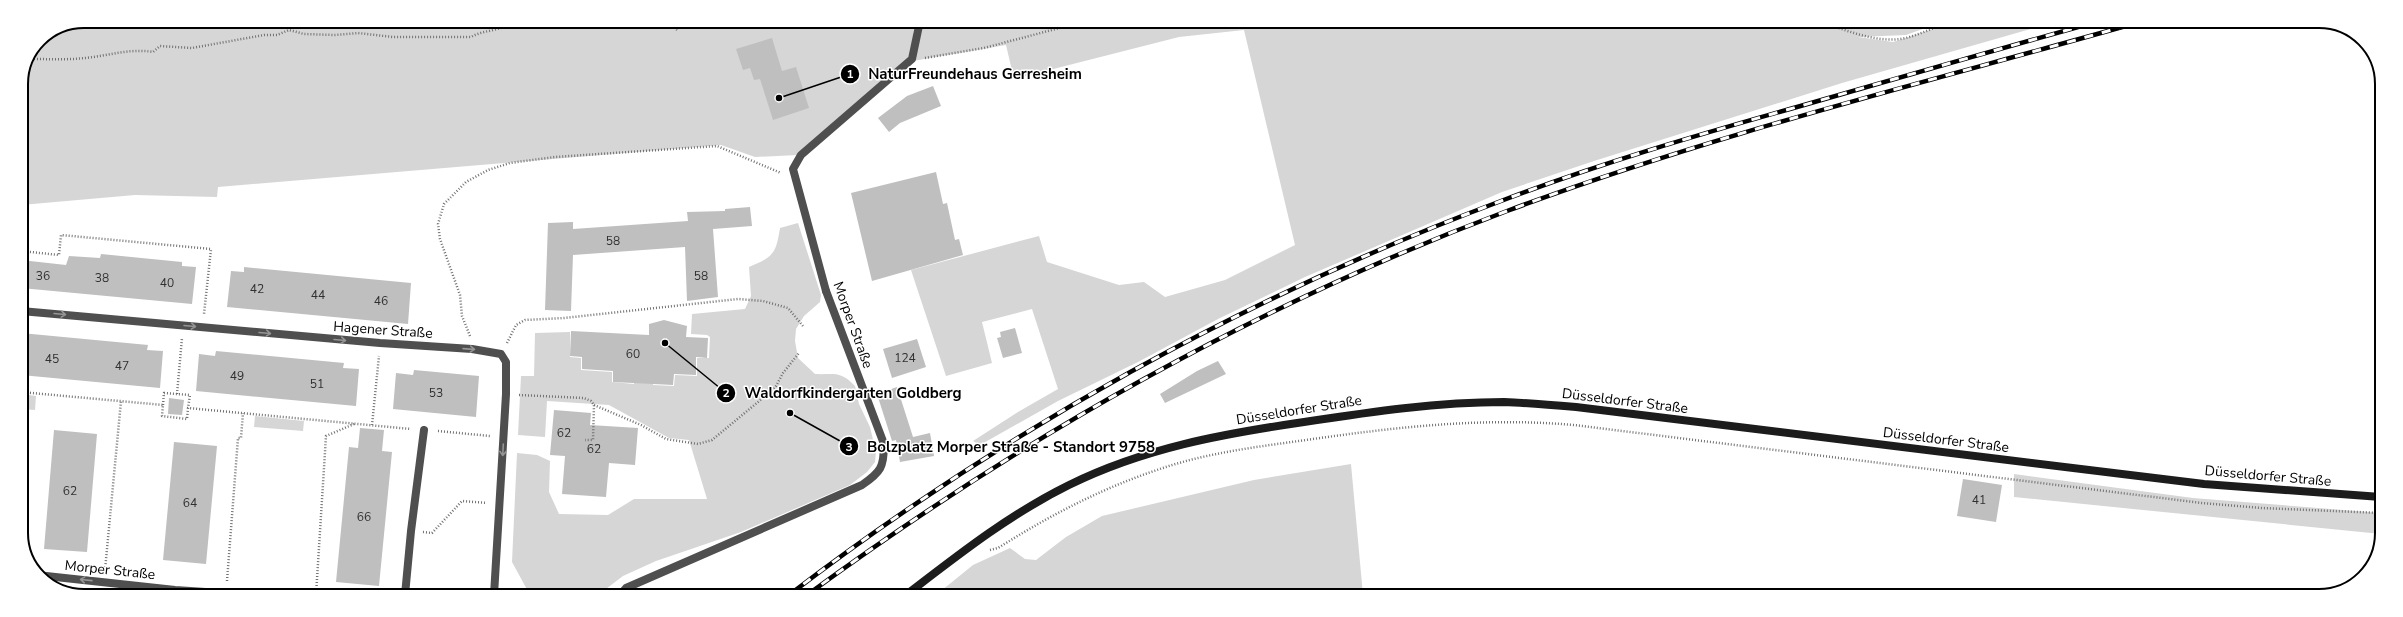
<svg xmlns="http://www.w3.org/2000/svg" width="2403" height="617" font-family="'Nunito Sans',sans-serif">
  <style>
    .green { fill: #d6d6d6 }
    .building { fill: #bfbfbf }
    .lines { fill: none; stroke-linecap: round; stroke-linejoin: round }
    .path { stroke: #717171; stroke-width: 2.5; stroke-dasharray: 1 2; stroke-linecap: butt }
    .lane { stroke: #4f4f4f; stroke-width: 8 }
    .street { stroke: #4f4f4f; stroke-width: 8 }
    .secondary { stroke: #1c1c1c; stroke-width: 8 }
    .rail-casing { stroke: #000; stroke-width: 4.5 }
    .rail { stroke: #fff; stroke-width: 3; stroke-dasharray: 9; stroke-linecap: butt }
    .oneway { stroke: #959595 }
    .labels { text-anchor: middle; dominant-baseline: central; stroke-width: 3; stroke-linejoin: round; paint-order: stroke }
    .number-label { font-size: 12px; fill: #303030 }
    .street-label { font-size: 14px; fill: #000; stroke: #fff }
    .rim { fill: none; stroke: #000; stroke-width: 2 }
    .leader { fill: none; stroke: #000; stroke-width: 1.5 }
    .callout-dot { fill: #000; stroke: #fff; stroke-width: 1.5 }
    .mark-label { font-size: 12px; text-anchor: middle; font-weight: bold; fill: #fff }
    .callout-label { font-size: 15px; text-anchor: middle; font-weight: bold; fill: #000; stroke: #fff; stroke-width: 3; stroke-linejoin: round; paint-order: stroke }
  </style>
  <rect width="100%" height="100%" fill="#fff"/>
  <path class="green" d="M84,21H915L910,59L798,155L755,157L721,145L218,187L217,197L135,195L21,205V84L40,39Z
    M919,21L1942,22L1906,35L1858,37L1893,42L1954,22H2055L1842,83L1594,161L1502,192L1305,277L1218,319L1138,362L1058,401L980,445L973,441L1018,412L1058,389L1032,309L982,322L992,363L946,376L911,270L1039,236L1047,262L1119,285L1144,282L1165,297L1225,280L1295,245L1244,30L1179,37L1014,79L1006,45L913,61Z
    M798,223L821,295L820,302L804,316L796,329L795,341L798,358L815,374C833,375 840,370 855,386L859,404L870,427L876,452L875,462L867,472L850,485L741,532L656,561L623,576L598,595H530L512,562L517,453L537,455L550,461L549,492L559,514L608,515L634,499H707L689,440L669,438L609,405L547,401L545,437L518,435L521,376H534L535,333L570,332V357L581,358V370L612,372V382L634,384V373L653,374V385L674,386L675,375L697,376V358H709L710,337L707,335L691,334L692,314L745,309L751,296L749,267C773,257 776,254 780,228Z
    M21,394L36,396L35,410L21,409Z
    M255,416L304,421L303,431L254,427Z
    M1351,464L1363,595H936L973,565L1010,548L1025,559L1036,560L1066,537L1102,516L1254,480Z
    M2014,474L2193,498L2381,513V534L2014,497Z"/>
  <path class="building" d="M772,38L782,71L796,67L809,108L773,120L760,79L754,80L750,68L743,70L736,49Z
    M933,86L941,106L900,123L889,132L878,118L907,96Z
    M936,172L943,204L947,203L955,240L959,239L963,255L872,281L851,193Z
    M750,207L752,226L713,229L718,297L687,301L685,247L573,255L571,311L545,310L548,223L573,222V229L688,221L687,212L725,211V209Z
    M101,254L182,262V266L196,267L192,304L21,288V260L66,265L69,256L100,258Z
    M244,267L411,283L408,324L227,307L231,271L244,272Z
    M664,320L687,326L686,337L708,338L707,358L696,357V375L674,374L673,385L613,382V371L582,369V357L570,356L571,331L649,335V324Z
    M1015,328L1022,353L1003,358L997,338L1001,337L1000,332Z
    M21,333L148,345L147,350L163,351L160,388L21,375Z
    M917,339L926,367L892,378L883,349Z
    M216,351L344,363L343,368L359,369L356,406L196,391L199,354L215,356Z
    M1218,361L1226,374L1165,403L1160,394L1197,371Z
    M414,370L479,376L476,417L393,409L396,373L413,375Z
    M897,387L913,437L930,433L934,456L900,462L896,440L892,441L877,394Z
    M169,398L184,400L182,415L168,414Z
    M554,410L591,413L590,425L638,428L635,465L609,463L606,497L562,494L565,456L550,455Z
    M360,428L384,430L382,451L392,452L379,586L336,582L349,447L358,448Z
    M54,430L97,434L87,552L44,549Z
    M174,442L217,446L206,564L163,560Z
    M1963,479L2002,485L1996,522L1957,516Z"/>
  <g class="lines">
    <path class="path" d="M668,21L677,30
      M1822,22C1848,31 1878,44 1906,38C1921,34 1935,27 1950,22
      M925,58L984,48L1082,22
      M31,59C49,59 67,60 85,58C108,56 129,48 153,52L160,46L192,48L264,35H277L289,30L304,34L334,35L358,33L393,37H471C485,29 501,32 513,21
      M21,251L59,255L61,235L211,249L204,314
      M470,336L462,316L460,295L440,239L438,224L444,204L466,182L488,170L510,163L555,157L717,146L781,173
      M507,343L516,325L525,320L564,318L738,299L763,301L788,308L803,326
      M21,392L163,405L162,416L187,419L188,408L411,429
      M177,394L182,338
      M519,395L584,398L591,401L594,405L593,440H585
      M163,405L164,393L190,395L188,408
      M594,405L641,425L666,439L698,444L712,440L775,388L783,373L799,353
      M372,425L379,356
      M438,431L490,436
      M423,532L432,533L462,501L487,503
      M990,550L998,548C1049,516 1100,489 1157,470C1205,453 1256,447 1306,440C1397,427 1482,417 1574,425L2202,503L2261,508L2381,513
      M105,570L121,401
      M227,581L238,438H241L243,413
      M316,595L326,436L354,424"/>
    <path class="lane" d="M826,291L793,169L801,155L912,59L920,21
      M405,595L411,531L424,430"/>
    <path class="street" d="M21,311L380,343L472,349L501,354L506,362V394L494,595
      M37,575L175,590L251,595
      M620,595L626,588L862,485C881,472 884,467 884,444L826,291"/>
    <path class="secondary" d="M906,595C958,555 1010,514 1069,485C1144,448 1222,434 1304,422C1370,412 1437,402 1504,402C1528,403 1552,405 1576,407L2204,484L2381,497"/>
    <defs>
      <path id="rail" d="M789,595C1005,430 1247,296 1501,201C1598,164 1697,135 1797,107C1897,78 1996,50 2096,22
        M807,595C1023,437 1256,305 1507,211C1713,134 1928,82 2140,22"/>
    </defs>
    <use href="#rail" class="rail-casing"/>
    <use href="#rail" class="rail"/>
  </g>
  <defs><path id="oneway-shaft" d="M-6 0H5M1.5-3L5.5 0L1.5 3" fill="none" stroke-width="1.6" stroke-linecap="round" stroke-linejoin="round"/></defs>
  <g class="oneway">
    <use href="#oneway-shaft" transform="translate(60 314) rotate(5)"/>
    <use href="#oneway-shaft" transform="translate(190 326) rotate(5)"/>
    <use href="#oneway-shaft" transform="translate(265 333) rotate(5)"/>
    <use href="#oneway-shaft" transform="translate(340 340) rotate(5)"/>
    <use href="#oneway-shaft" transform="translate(469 349) rotate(4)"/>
    <use href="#oneway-shaft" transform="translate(503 450) rotate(93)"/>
    <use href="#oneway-shaft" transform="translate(86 580) rotate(-174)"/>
  </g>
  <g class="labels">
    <g class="number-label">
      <text x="613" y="241">58</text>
      <text x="43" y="276">36</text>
      <text x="701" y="276">58</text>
      <text x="102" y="278">38</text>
      <text x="167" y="283">40</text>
      <text x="257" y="289">42</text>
      <text x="318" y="295">44</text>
      <text x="381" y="301">46</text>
      <text x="633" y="354">60</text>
      <text x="905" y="358">124</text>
      <text x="52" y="359">45</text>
      <text x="122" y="366">47</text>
      <text x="237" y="376">49</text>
      <text x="317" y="384">51</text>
      <text x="436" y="393">53</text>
      <text x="564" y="433">62</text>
      <text x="594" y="449">62</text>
      <text x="70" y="491">62</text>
      <text x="1979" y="500">41</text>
      <text x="190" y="503">64</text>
      <text x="364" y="517">66</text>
    </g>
    <g class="street-label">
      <text transform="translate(853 325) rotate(70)">Morper Straße</text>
      <text transform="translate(383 330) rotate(4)">Hagener Straße</text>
      <text transform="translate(1625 401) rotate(7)">Düsseldorfer Straße</text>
      <text transform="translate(1299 410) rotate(-9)">Düsseldorfer Straße</text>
      <text transform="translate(1946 440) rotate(7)">Düsseldorfer Straße</text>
      <text transform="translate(2268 476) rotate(5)">Düsseldorfer Straße</text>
      <text transform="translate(110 570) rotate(6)">Morper Straße</text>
    </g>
  </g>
  <path d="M0 0H2403V617H0ZM84 28H2319A56 56 0 0 1 2375 84V533A56 56 0 0 1 2319 589H84A56 56 0 0 1 28 533V84A56 56 0 0 1 84 28Z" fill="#fff" fill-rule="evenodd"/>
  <path class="rim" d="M84 28H2319A56 56 0 0 1 2375 84V533A56 56 0 0 1 2319 589H84A56 56 0 0 1 28 533V84A56 56 0 0 1 84 28Z"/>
  <path class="leader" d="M779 98L850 74M665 343L726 393M790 413L849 446"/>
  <g class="callout-dot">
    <circle cx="779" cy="98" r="4"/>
    <circle cx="665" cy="343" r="4"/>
    <circle cx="790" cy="413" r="4"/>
    <circle cx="850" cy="74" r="10"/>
    <circle cx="726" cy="393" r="10"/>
    <circle cx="849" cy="446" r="10"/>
  </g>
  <g class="mark-label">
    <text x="850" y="78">1</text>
    <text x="726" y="397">2</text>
    <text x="849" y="451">3</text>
  </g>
  <g class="callout-label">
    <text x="975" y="79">NaturFreundehaus Gerresheim</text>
    <text x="853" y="398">Waldorfkindergarten Goldberg</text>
    <text x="1011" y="452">Bolzplatz Morper Straße - Standort 9758</text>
  </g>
</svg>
